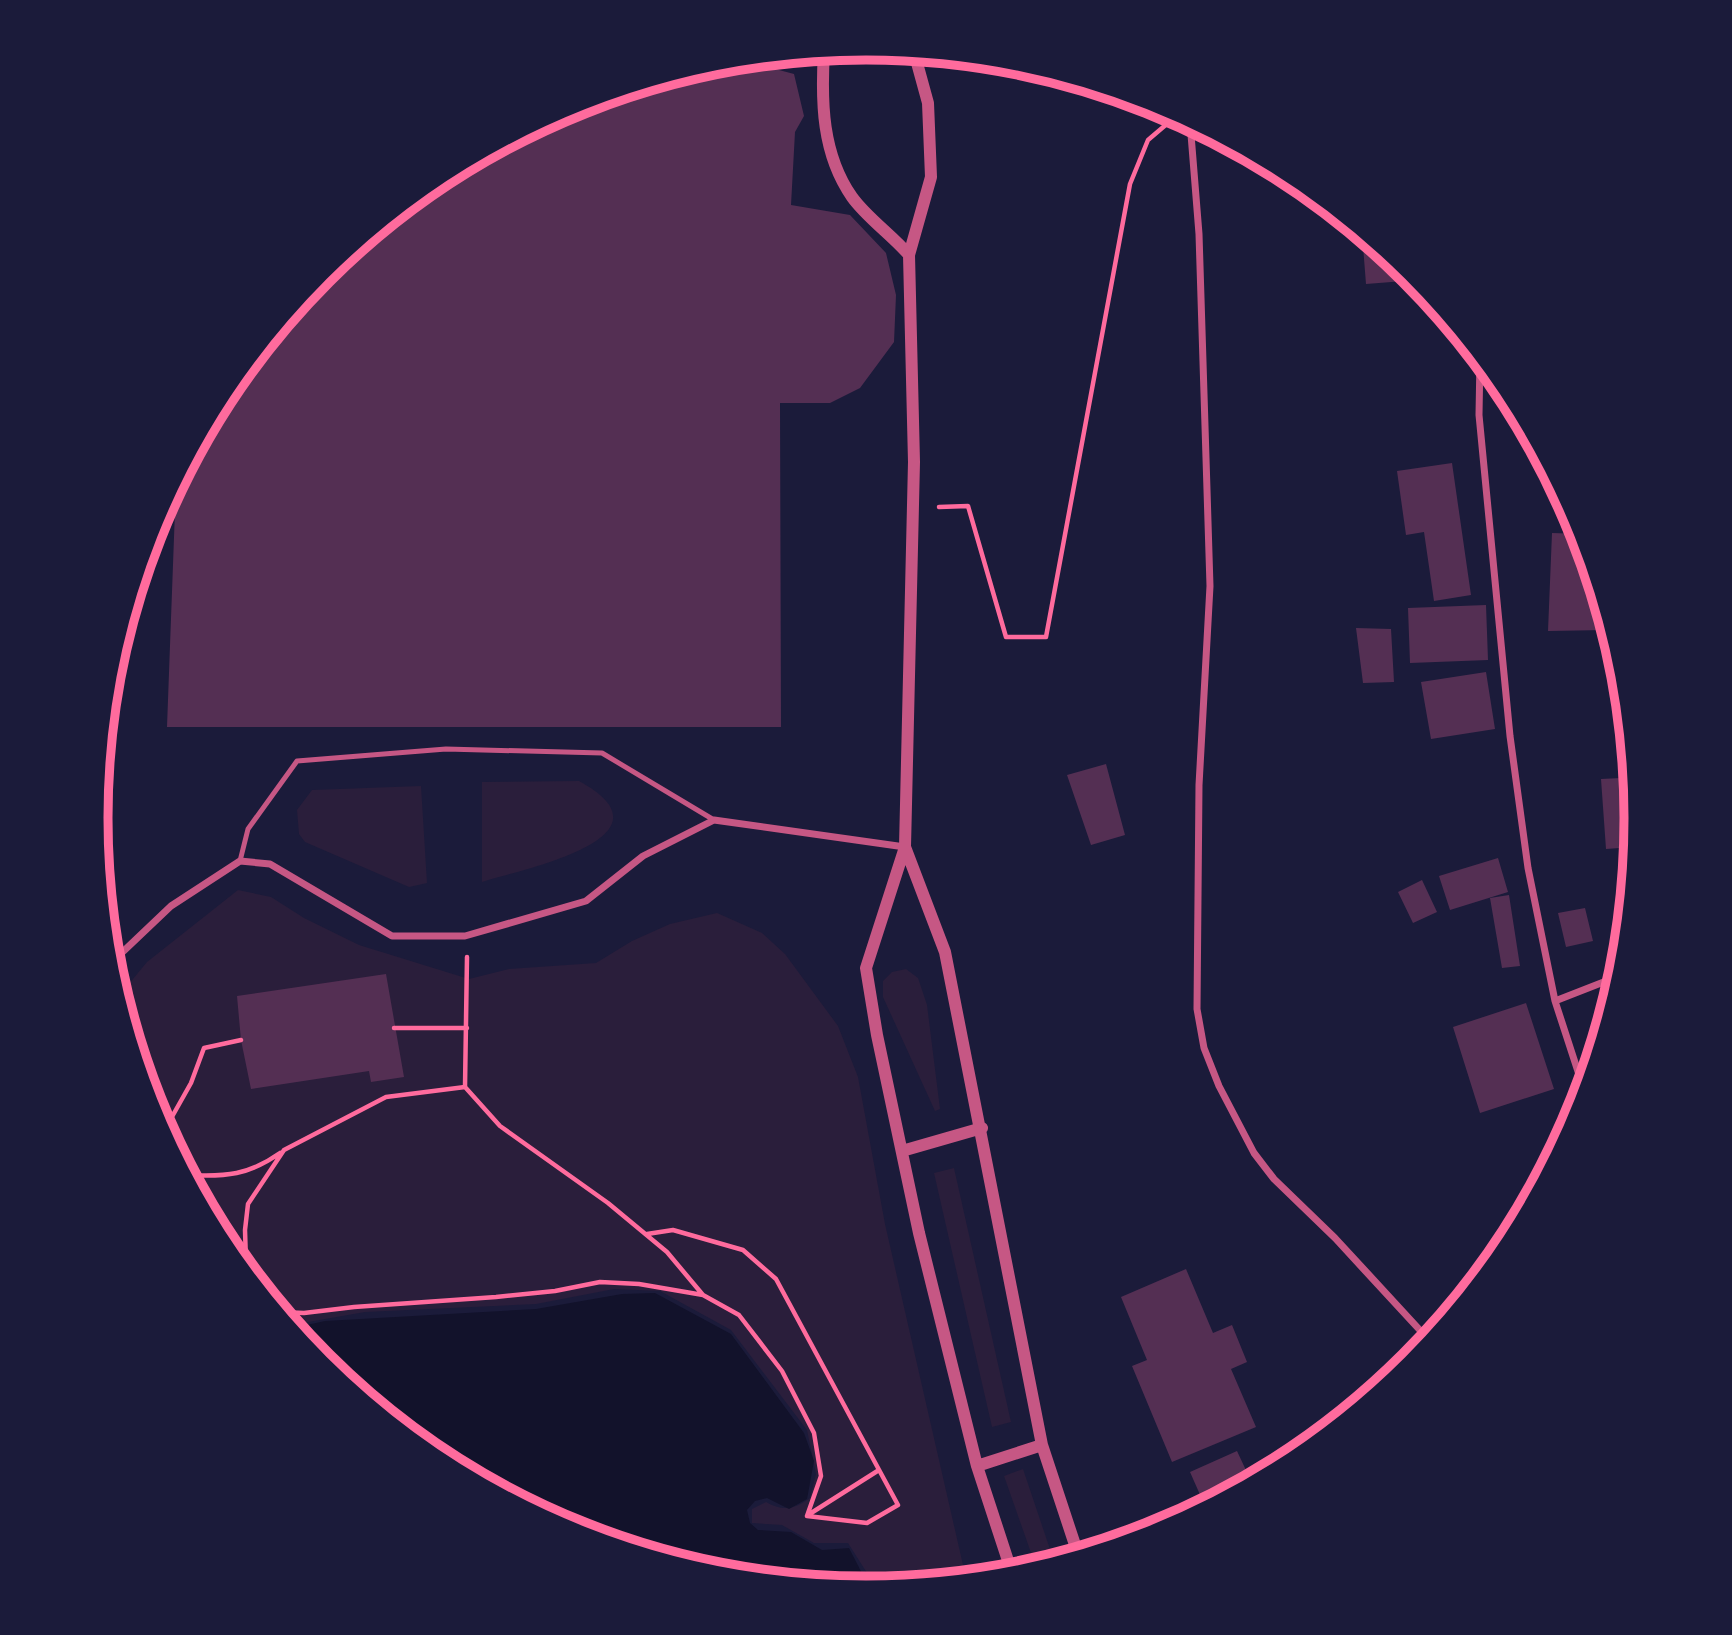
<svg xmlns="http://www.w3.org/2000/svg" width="1732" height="1635" font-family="Mulish,sans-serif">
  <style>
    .green { fill: #2a1e3b }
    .water { fill: #12122b }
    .building { fill: #542f53 }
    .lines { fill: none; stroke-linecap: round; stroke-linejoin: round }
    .path { stroke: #ff6b9d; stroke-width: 4.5 }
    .service { stroke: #c65784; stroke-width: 5 }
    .minor { stroke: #c65784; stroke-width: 7 }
    .tertiary { stroke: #c65784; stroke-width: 12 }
    .rim { fill: none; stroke: #ff6b9d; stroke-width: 9 }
  </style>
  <rect width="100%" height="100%" fill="#1b1b3a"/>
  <path class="green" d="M579,781C682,837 523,869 482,882V782Z
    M421,786L427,883L409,887L305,842L299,834L297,810L312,790Z
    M238,890L271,897L304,918L359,945L469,979L509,969L596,963L632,941L670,924L717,913L762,933L785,954L838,1026L858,1077L885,1224L966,1578L876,1587L848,1543H814L782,1525L752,1523V1509L766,1502C783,1512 795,1509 810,1498L816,1474L807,1430L731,1330L660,1291L614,1289L536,1304L365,1312L291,1325L225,1245L154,1112L119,996L147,962Z
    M906,969L918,978L927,1005L940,1109L935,1111L883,997V981L892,972Z
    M954,1168L1011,1422L992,1427L934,1173Z
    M1023,1469L1054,1561L1036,1567L1004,1476Z"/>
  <path class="water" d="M655,1293L731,1334L804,1433L814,1461L807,1499L789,1509L767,1498L755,1501L747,1510L750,1523L758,1530L791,1532L822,1550L849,1548L869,1587L715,1573L571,1529L438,1458L321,1362L293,1328L325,1321L536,1309L622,1294Z"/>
  <path class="building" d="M752,58V63L794,74L804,116L795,132L791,205L850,215L886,253L896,295L894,342L860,388L830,403H780L781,727H167L176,483L226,389L322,273L438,177L572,106L716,62Z
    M1362,233L1411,273L1417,280L1366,284Z
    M1452,463L1471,595L1434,601L1424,532L1406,535L1397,471Z
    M1552,533L1581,534L1605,612V630L1548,631Z
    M1486,605L1488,660L1410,663L1408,608Z
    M1356,628L1391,629L1394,682L1363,683Z
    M1486,672L1495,729L1431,739L1421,682Z
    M1629,745L1636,818L1633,847L1606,849L1601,779L1621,778L1619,746Z
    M1106,764L1125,835L1091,845L1067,775Z
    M1498,858L1508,892L1450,910L1439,876Z
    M1422,880L1437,912L1413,923L1398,892Z
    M1509,895L1520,966L1502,968L1490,898Z
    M1585,908L1593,941L1566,947L1558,913Z
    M386,974L404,1077L371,1082L369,1071L251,1089L241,1040L237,996Z
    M1526,1003L1554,1089L1480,1113L1453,1027Z
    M1186,1269L1213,1333L1232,1325L1247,1362L1231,1369L1256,1427L1172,1462L1132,1366L1147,1360L1121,1297Z
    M1237,1451L1251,1481L1205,1506L1190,1472Z"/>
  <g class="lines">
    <path class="path" d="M939,507L968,506L1006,637H1046L1130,184L1148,140L1168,123
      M467,957L465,1087L500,1126L608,1203L667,1252L703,1295L739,1315L782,1371L814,1433L821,1476L807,1516
      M394,1028H467
      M164,1131L191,1083L204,1048L241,1040
      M188,1175C226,1177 249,1175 280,1153
      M647,1234L673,1230L743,1250L776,1279L898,1505L867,1523L807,1516
      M250,1275L246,1262L245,1230L248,1204L284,1150L386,1097L465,1087
      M280,1312L304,1313L354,1307L496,1297L555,1291L600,1282L639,1284L703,1295
      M808,1515L879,1470"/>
    <path class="service" d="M240,861L248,829L297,761L446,749L602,753L714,820"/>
    <path class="minor" d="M1190,122L1199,234L1210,586L1199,785L1197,1009L1204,1048L1219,1086L1254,1153L1274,1179L1335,1238L1429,1340
      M1480,358L1479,415L1510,736L1528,868L1555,1001L1584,1090
      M110,964L171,906L240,861L270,864L392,936H465L586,901L643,856L714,820L905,847
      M1555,1001L1619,976"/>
    <path class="tertiary" d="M824,51C821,102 822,154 852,197C867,218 892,235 909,255
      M914,52L928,103L931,177L909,255L914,462L905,847L866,968L877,1035L919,1233L977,1466L1012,1573
      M905,847L945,952L1042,1445L1078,1554
      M902,1151L982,1128
      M977,1466L1042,1445"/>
  </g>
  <path d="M0 0H1732V1635H0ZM108 818a758 758 0 1 1 1516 0a758 758 0 1 1-1516 0Z" fill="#1b1b3a" fill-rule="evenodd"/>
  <path class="rim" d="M108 818a758 758 0 1 1 1516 0a758 758 0 1 1-1516 0Z"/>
</svg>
